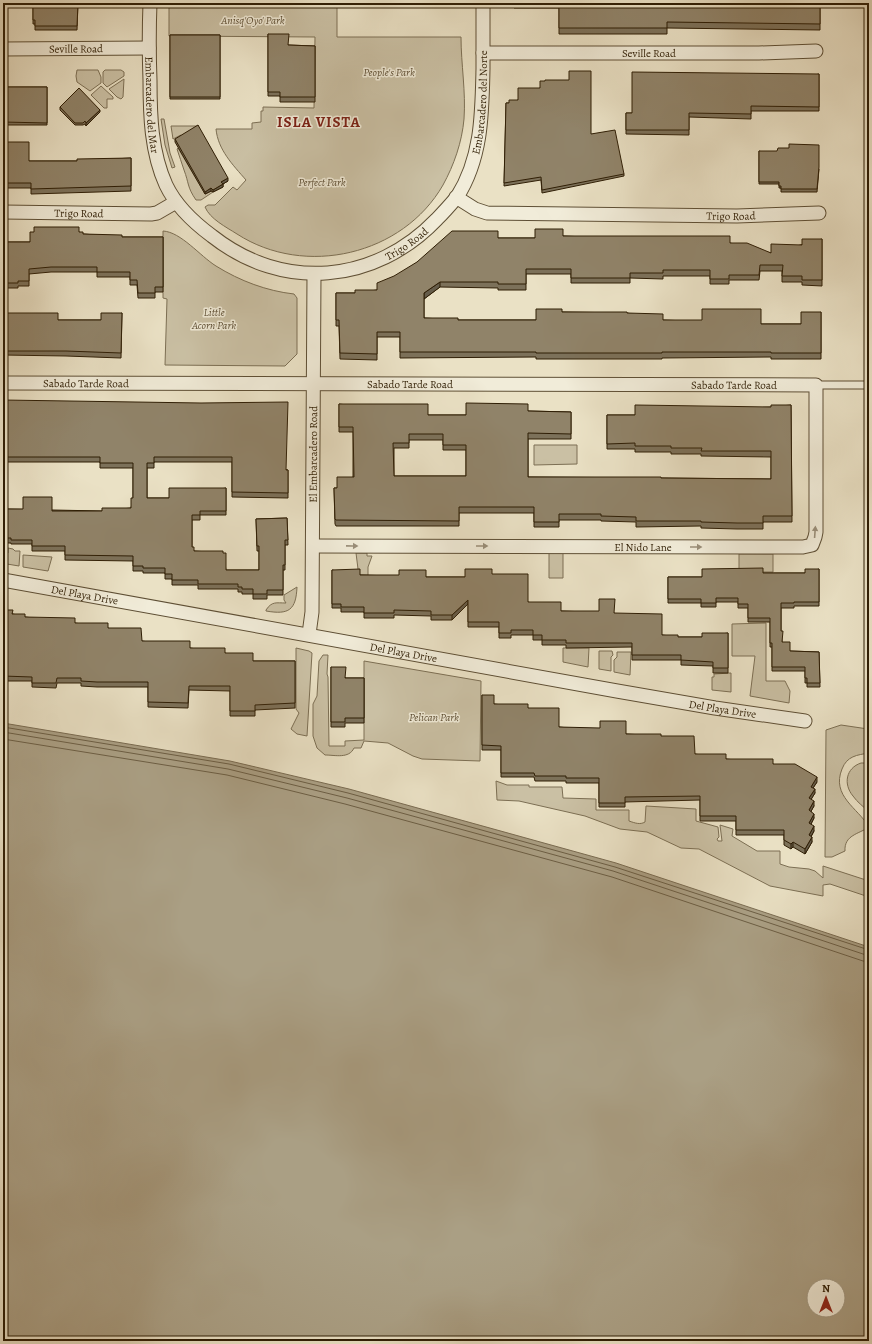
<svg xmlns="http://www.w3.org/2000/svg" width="872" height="1344" font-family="Alegreya,serif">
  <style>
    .green { fill: #cac0a4; stroke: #7c6f54 }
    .water { fill: #aa9f84; stroke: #796b51; fill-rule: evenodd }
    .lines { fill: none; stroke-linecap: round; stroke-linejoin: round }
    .shore { stroke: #6c5e44; stroke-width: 1 }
    .lane-casing { stroke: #5e4f35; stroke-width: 9 }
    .street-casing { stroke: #5e4f35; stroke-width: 15 }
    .lane { stroke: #f1ecd9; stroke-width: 7 }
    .street { stroke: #f1ecd9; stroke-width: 13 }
    .wall { fill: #7c715a; stroke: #2f1e05; fill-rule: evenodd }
    .shaded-wall { fill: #655c4a; stroke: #2f1e05 }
    .building { fill: #908369; stroke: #2f1e05; fill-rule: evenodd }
    .oneway { fill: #9a8f7a }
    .labels { text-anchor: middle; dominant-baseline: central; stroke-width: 3; stroke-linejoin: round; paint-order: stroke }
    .park-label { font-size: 11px; font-style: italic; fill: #5e4f35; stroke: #f1ecd9 }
    .street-label { font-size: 11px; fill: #2f1e05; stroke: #f1ecd9 }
    .district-label { font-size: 15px; font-weight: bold; letter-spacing: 1px; fill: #7a1f14; stroke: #f1ecd9 }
  </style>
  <rect width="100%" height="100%" fill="#eae1c5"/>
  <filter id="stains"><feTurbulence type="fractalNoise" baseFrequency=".005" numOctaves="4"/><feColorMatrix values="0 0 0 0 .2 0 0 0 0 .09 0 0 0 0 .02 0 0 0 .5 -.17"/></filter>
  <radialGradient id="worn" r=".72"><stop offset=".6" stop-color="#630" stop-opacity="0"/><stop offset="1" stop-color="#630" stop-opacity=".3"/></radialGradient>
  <path class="green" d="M169,3H337V37H461C461,64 466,92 464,119C462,142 454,165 443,185C403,255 305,278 237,234C226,227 210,219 205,207L208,205H215L233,187L237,190L246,180C233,165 218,150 216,129H252V123L261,122V111H263V107L314,108L315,37L169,36Z
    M77,70H98L101,77V83L90,91L77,82L76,76Z
    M105,70H121L124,72V76L107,87L103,83V72Z
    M124,79L123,97L121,99L117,97L109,89Z
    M101,86L113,97V99H107V108H104L91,95Z
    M161,119H164L170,153L175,167L172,168L165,145Z
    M171,126H199L182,137L181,135L173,139Z
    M178,148L205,194L211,191L213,192L201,200H196C187,187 189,183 184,170C182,163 179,156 177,149Z
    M163,231C181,232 200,256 216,266C240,281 267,291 294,294L297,298V354L285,366L165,365L167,299L163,298Z
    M534,445H577V464L534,465Z
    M8,548L13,549L15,551H20L19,566L7,564L6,555L8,553Z
    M356,553H367V556H372L368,567V578L359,577Z
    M549,553H563V578H549Z
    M739,554H773V572H739Z
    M23,555L52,557L48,571L23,567Z
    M297,587C296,610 289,615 266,611V610C272,601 276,603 286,603L284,600V595Z
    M766,623V681H785L790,691L789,703L750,696L755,656H732V624Z
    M296,648L309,651L312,653L307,736L297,734L291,729L299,713L296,709Z
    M563,648H589L588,667L563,662Z
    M599,651H612L613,655L611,657V671L599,669Z
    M617,652H631L630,675L614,672V660L617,657Z
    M323,655H328L327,674L328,677L329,746H345V741L364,740V661L481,681L480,761L422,759L413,756L388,743L364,741L361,748H354C349,759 335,755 325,755L317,748L313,736V704L317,696L319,661Z
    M731,673V692L712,690V677H714V674Z
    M841,725L868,729L869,730V753C857,755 847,756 842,769C831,796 858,808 869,827C859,834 844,835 845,851L832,857H825L826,730Z
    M861,763H867L869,771V812C864,807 857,802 853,796C843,784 846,768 861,763Z
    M496,781L507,785H529V787H562L563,798L596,799V810H629V821C635,823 640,825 645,822L646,806L696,809V821L718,827L719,837L717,839L718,841H722L720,825L733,829L732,836L757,851H780V864L789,867L809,869L815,871L823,878V866L869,881V898L866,896L830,884L823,885V896L770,886L699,849L681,848L647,832L620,829L585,816L519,801L497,800Z"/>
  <path class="water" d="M3,723L230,761L349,789L616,863L869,947V1341H3ZM814,1286H838V1310H814Z"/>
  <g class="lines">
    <path class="shore" d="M3,727L229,764L348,793L615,867L869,950
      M3,732L228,769L347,798L613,871L869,956
      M3,739L227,775L345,804L612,877L863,961L869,962"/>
    <defs>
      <path id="lane" d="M816,385H869"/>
      <g id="street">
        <path id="s1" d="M150,3C149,29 149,54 150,80C150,115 151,152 166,185C176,206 193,222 212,236C283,292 375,284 437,219C444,212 451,204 457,197C482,158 482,113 483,69C483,47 483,25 483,3"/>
        <path id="s2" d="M3,49L149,48"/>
        <path id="s3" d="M483,53H759L816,51"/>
        <path id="s4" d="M456,197L475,209L487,213L737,216L819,213"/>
        <path id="s5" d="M3,212L151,214L157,213L176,202"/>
        <path id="s6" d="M3,383L816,385V532L815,537L812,545L803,547L313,546"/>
        <path id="s7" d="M3,580L617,691L715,708L805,721"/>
        <path id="s8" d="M309,634L312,612L314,274"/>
      </g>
    </defs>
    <use href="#lane" class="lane-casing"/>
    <use href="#street" class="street-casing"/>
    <use href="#lane" class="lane"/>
    <use href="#street" class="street"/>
  </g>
  <path class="wall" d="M33,3H78L77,30H35V24H33Z
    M514,3H820V30L667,28V34H559V8H514Z
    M268,34L288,45L315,46V102H280V96H268Z
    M170,35H220V99H170Z
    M819,74V111H751V119L689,117V135L626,134V113H632Z
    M3,87H47V125H3Z
    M540,88L591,134L624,174V176L542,193L541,180L504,186L506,103H509L518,100Z
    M60,107L100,112L86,126L85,124L83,125H75L60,110Z
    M175,139L228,181L223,184V187L213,192L211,191L205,194L175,142Z
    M3,150L29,161H77L131,158V191L31,194V188H5V175H3Z
    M759,151L819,169L817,192H781V188H779V184H759Z
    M79,232L83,234L122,237H163V292H155V298H138L137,285H130V277H97V272H51L29,274V286H18V288H3V242H30Z
    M563,236L730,243L771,253L822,239V286L802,285V282H782V271H760L759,280H729V284H710V276H663V279L630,278V283H571V274H526V290H498V288L440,287L424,299V318L458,320H536L562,312L627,313L663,320L761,324H801L821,312V359H771V357L662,358V359H536V357L400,358V337H377V360L340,359L339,326H336V293H355L377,290L498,238H535Z
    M3,313L58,320H101L122,313L121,358L66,356L3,355Z
    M3,400L288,470V498L232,497V462H154V468H147V498H169L226,488V515H200V520H192V547L194,551L223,553L226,570H259V551H257L256,519L287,518L288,545H285V570H283V595H267V599H253V594H242V592H238V589H198V585H172V579H165V573H143V571H133V561L65,560V551H32V544H11V543H4V541H3V509L102,511L131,508L133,498V468H100V462H3Z
    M339,404L428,415H466L528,411L571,412V439H528V477L661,478L771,479V457L701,456V454H671V452H635V449H607V415H635L771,407L791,405L792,522H763V529H737L701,528V526L636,527V522L601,521V520H559V527H534V513H459V526H336L335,524L334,488H337L353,477V432H339ZM409,440H443V450H466V476H394V448H409Z
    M819,569V606H794V608H781V631L782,642L790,651L819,652L820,687H807V683H805V671H772V647H770V622H748V608H738V602H716V607H701V603H668V577H702L763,573H805Z
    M332,570L360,575L426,577H465L492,574L528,602L561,611L614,613L662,635L678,637H702L728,633V673H713V666L681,665V660H632V647L566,648V645H542V640H533V635H511V638H499V627H468V604L452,620H431V616L394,615V618H364V612H341V608H332Z
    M3,610L13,614L25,617L75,623L108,628L142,641L190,648L225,653L253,661H295V708L255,710V716H230V691L189,690L188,708L148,707V687H97L81,686V683H57L56,688L32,687V681H3Z
    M331,667L346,678H364V723H345V727H331Z
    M482,695L494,704L528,708L559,727L626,734L661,736L695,754L726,759L773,764L817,782L813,788L815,793L811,799L814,806L811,811L814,818L811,824L814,831L811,837L812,842L805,854L793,847L791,849L784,845V835H736V821H700V800L625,802V807H599V783H566V781H535L534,777H501V750H482Z"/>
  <path class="shaded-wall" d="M100,110V112L86,126V123Z
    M228,178V181L221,185V182Z
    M223,184V187L213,192V190Z
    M211,188V191L205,194V192Z
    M440,282V287L424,299V293Z
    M468,600V604L452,620V615Z
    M817,777V782L811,791V787Z
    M815,789V793L809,803V798Z
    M814,801V806L809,815V810Z
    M814,814V818L809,828V823Z
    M814,826V831L809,840V835Z
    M812,837V842L805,854V849Z
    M793,842V847L791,849V844Z"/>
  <path class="building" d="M33,3H78L77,26H35V20H33Z
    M559,3H820V24L667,22V28H559Z
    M268,34H289L288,45L315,46V97H280V92H268Z
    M170,35H220V97H170Z
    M569,71H591V134L615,130L624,174L542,190L541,177L504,183L506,103H509V100H518V88H540V81H545V80H569Z
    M632,72L819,74V107L751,106V114L689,113V130H626V113H632Z
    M3,87H47V123L3,122Z
    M79,88L100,110L86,123L85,121L83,123H75L60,107Z
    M198,125L228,178L221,182L223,184L213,190L211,188L205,192L175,139Z
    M5,142H29V161H77V159L131,158V186L31,189V183H5V170H3V150H5Z
    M789,144L819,145V167L817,189H781V186H779V182H759V151H777L778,148H789Z
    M34,227H79V232H83V234L122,235V237H163V287H155V293H138L137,280H130V272H97V267H51L29,269V281H18V283H3V242H30V232H34Z
    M535,229H563V236H730V243H747L771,253V244L802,245V239H822V280H802V276H782L783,265H760L759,275H729V279H710V270H663V273H630V278H571V269H526V284H498V282H440L424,293V318H458V320H536V309H562V312H627V313L663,314V320H702V309H761V324H801V312H821V353H771V352H662V353H536V352H400V332H377V354L340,353L339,320H336V293H355V290H377V283L394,276L417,262L452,231H498V238H535Z
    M3,313H58V320H101V313H122L121,353L66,351H3Z
    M3,400L201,403L288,402L286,470H288V493L232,492V457H154V463H147V498H169V488H226V511H200V515H192V547H194V551H223V553H226V570H259V546H257L256,519L287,518L288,540H285V565H283V590H267V594H253V589H242V587H238V584H198V580H172V574H165V568H143V566H133V556L65,555V546H32V540H11V538H4V536H3V509H23V497H52V511H102V508H131V498H133V463H100V457H3Z
    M466,403L528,404V411L571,412V434L528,433V477H661V478L771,479V451H701L702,448H671V446H635V443L607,444V415H635V405L771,407V405H791L792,516H763V523H737L701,522V521H636V517L601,516V514H559V522H534V507H459V521L336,520L335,519L334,488H337V477H354L353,427H339V404H428V415H466ZM409,434H443V445H466V476H394L393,443H409Z
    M763,568V573H805V569H819V602H794V603H781V631H783L782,642H790V651L819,652L820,683H807V678H805V667H772V643H770V618H748V604H738V598H716V603H701V599H668V577H702V569Z
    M360,569V575H399V570H426V577H465V569H492V574H528V602H561V611H599V599H615L614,613L662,614V635H678V637H702V633H728V668H713V662L681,660V655H632V643H566V640H542V635H533V630H511V633H499V622H468V600L452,615H431V611L394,610V613H364V607H341V604H332V570Z
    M3,610H13L12,614H25V617L75,618V623H108V628H141L142,641H190V648H225V653H253V661H295V703L255,705V711H230V686H189L188,703L148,702V682H97L81,681V678H57L56,683H32V677L3,676Z
    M331,667H346L345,678H364V718H345V722H331Z
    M482,695H494V704H528V708H559V727L600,728V721H626V734H661V736H694L695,754H726V759H773V764H795L817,777L811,787L815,789L809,798L814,801L809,810L814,814L809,823L814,826L809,835L812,837L805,849L793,842L791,844L784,840V830H736V816H700V796L625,797V803H599V778H566V776H535L534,773H501V746L482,745Z"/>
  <defs><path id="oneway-solid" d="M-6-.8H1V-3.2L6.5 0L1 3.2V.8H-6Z"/></defs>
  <g class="oneway">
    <use href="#oneway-solid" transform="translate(815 532) rotate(-86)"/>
    <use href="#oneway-solid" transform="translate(352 546) rotate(1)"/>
    <use href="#oneway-solid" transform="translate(482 546)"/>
    <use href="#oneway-solid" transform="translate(696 547)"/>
  </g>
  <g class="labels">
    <g class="park-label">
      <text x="253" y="20">Anisq'Oyo' Park</text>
      <text x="389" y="72">People's Park</text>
      <text x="322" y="182">Perfect Park</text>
      <text x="214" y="312">Little<tspan x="214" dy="13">Acorn Park</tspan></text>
      <text x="434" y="717">Pelican Park</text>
    </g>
    <g class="street-label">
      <text stroke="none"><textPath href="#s2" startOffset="73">Seville Road</textPath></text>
      <text stroke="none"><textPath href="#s3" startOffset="166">Seville Road</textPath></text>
      <text stroke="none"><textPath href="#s1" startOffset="631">Embarcadero del Norte</textPath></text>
      <text stroke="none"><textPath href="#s1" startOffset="102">Embarcadero del Mar</textPath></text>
      <text stroke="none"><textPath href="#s5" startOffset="76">Trigo Road</textPath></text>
      <text stroke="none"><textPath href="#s4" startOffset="279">Trigo Road</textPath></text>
      <text stroke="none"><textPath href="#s1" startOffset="463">Trigo Road</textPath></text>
      <text stroke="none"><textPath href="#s6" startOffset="83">Sabado Tarde Road</textPath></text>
      <text stroke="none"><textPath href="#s6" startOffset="407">Sabado Tarde Road</textPath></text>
      <text stroke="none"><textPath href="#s6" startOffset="731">Sabado Tarde Road</textPath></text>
      <text stroke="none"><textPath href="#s8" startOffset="180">El Embarcadero Road</textPath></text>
      <text x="643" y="547">El Nido Lane</text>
      <text stroke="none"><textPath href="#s7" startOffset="83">Del Playa Drive</textPath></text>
      <text stroke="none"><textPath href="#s7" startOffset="407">Del Playa Drive</textPath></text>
      <text stroke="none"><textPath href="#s7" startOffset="731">Del Playa Drive</textPath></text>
    </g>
    <g class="district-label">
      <text x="319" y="122">ISLA VISTA</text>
    </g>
  </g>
  <rect width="872" height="1344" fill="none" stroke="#eae1c5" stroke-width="16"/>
  <rect x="4" y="4" width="864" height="1336" fill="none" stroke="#2f1e05" stroke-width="2"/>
  <rect x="8" y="8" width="856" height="1328" fill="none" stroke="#2f1e05"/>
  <g transform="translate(826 1298)"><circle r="19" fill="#f1ecd9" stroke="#a39a84"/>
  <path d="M0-3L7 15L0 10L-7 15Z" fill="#8f2418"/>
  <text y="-6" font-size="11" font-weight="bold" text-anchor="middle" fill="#2f1e05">N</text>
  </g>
  <rect width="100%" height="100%" filter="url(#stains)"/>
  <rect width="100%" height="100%" fill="url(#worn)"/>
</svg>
